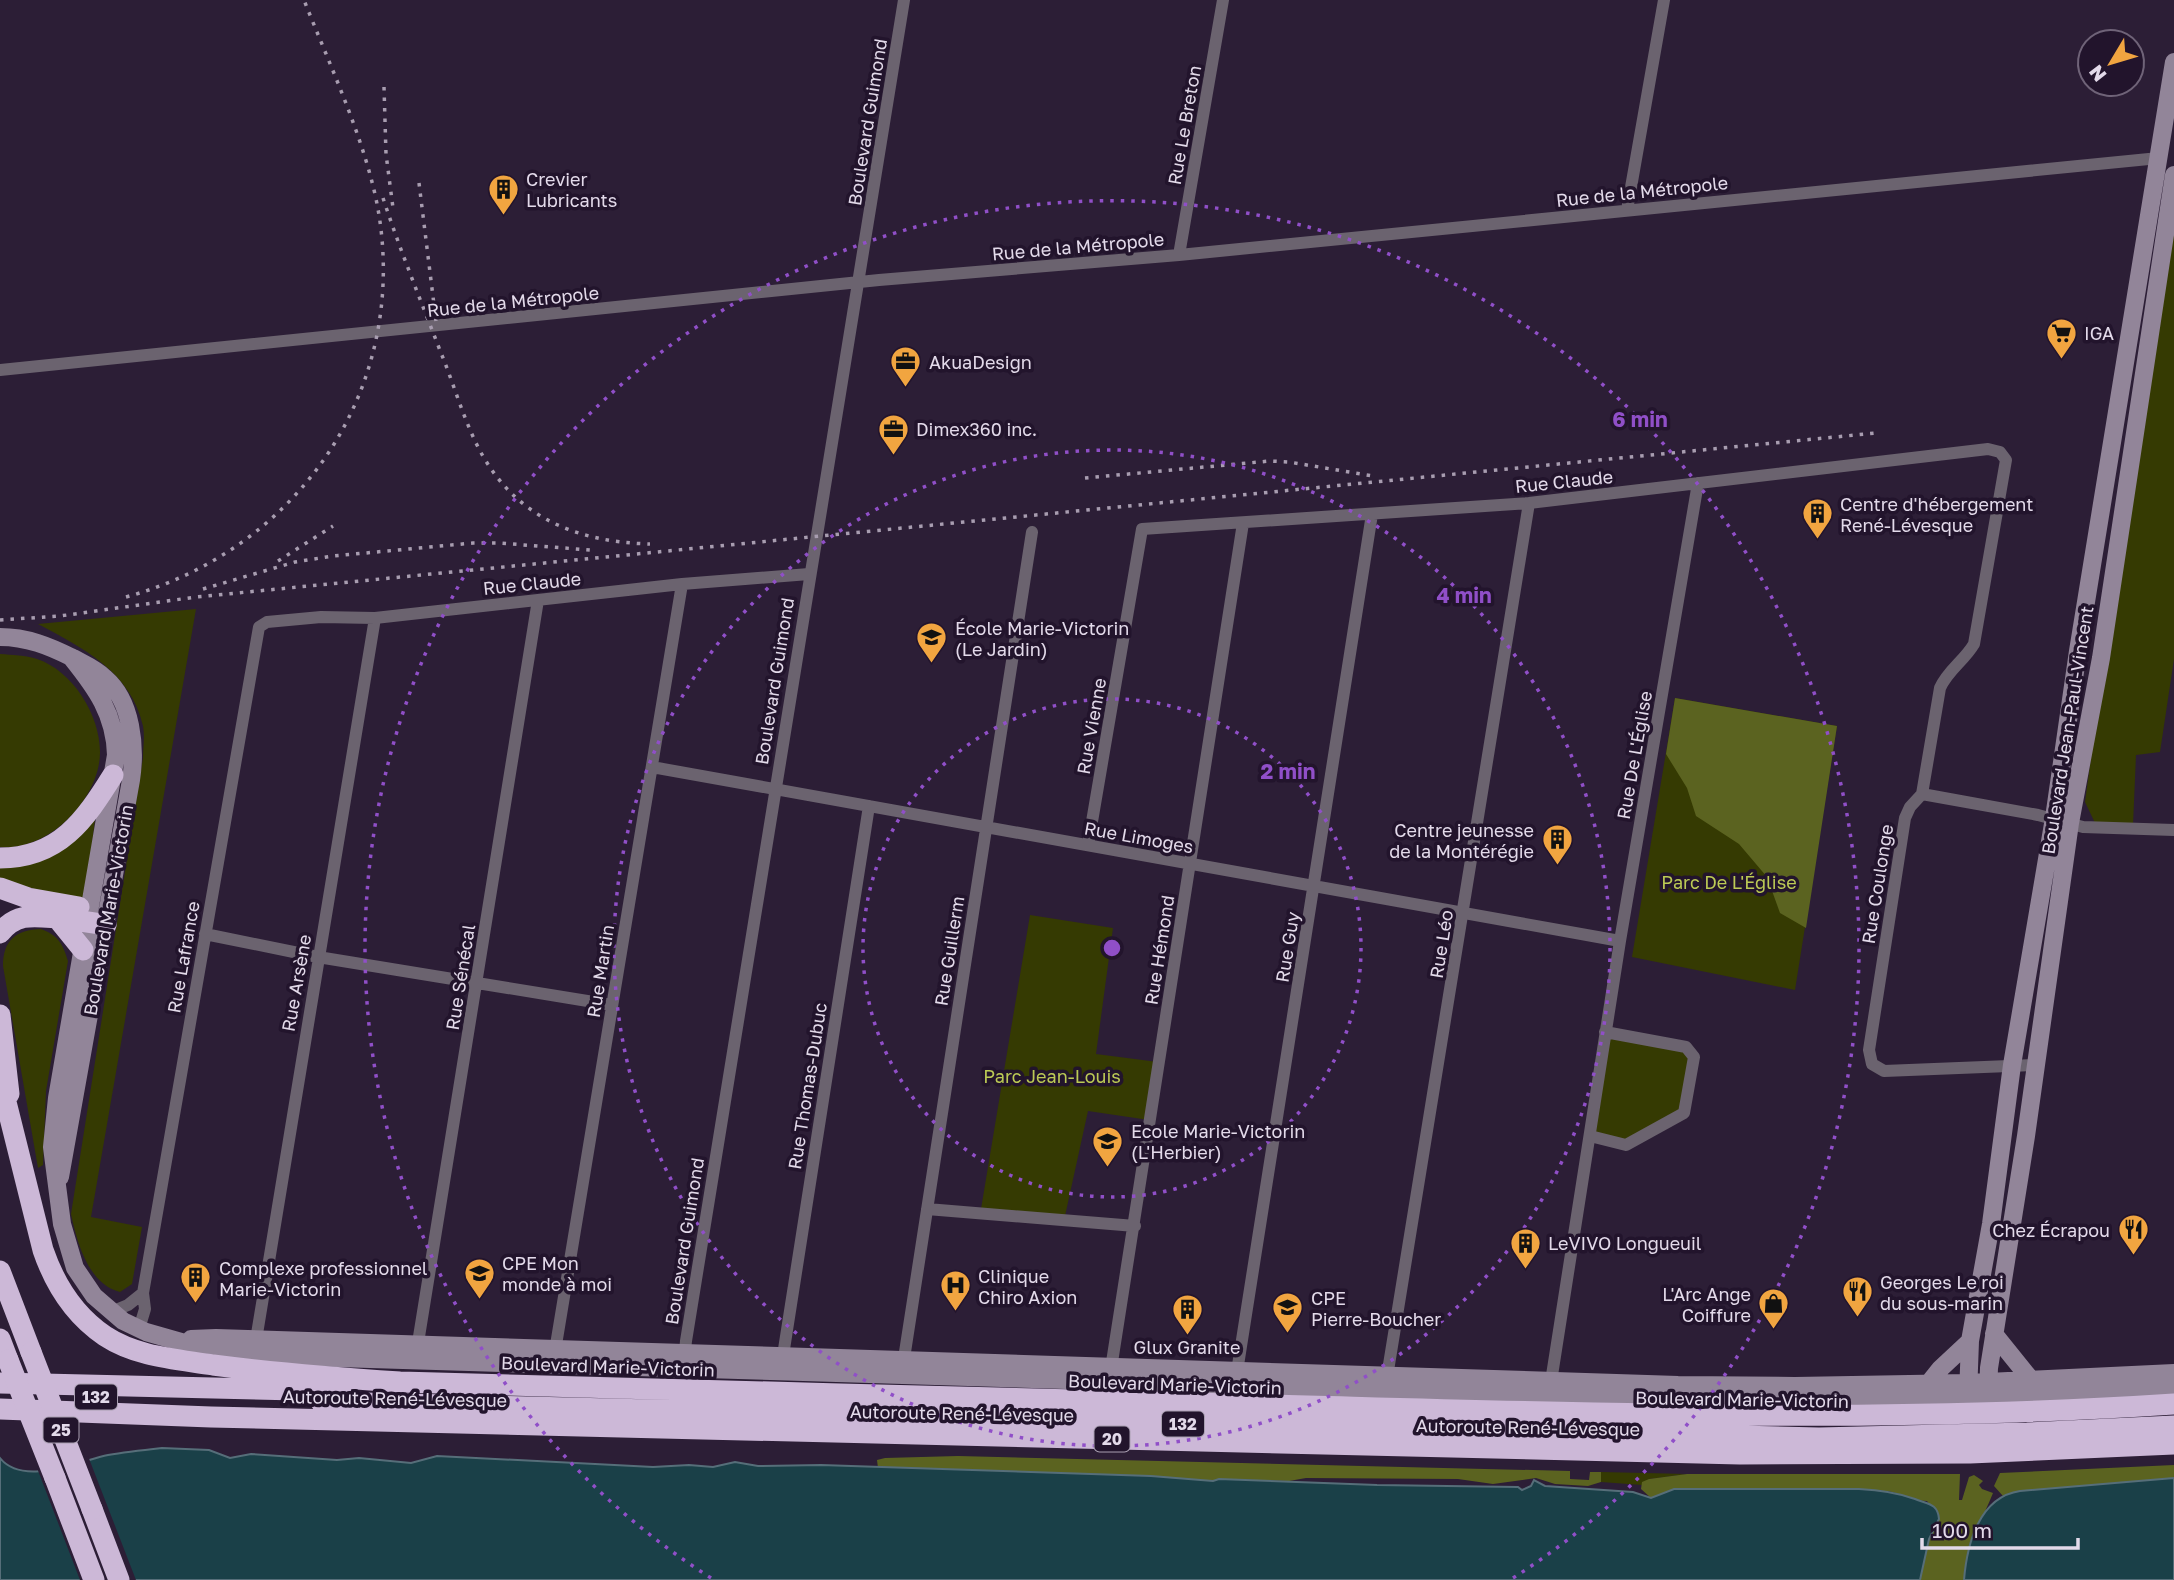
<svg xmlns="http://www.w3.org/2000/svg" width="2174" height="1580" font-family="'Golos Text',sans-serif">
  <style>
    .green { fill: #353a02 }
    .forest { fill: #5b6320 }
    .water { fill: #1a4048; stroke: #566e79; stroke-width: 2 }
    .pier { fill: #2c1e36 }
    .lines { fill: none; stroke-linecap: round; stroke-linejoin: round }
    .street { stroke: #6b636f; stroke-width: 12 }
    .secondary { stroke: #928599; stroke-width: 18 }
    .highway { stroke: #ccb8d7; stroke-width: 21 }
    .rail { stroke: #a89db0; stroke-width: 3.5; stroke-dasharray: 3.5 7; stroke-linecap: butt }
    .highway-bridge { stroke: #ccb8d7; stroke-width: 21 }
    .ring { fill: none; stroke: #904fc8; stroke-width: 3.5; stroke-dasharray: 3.5 7 }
    .labels { text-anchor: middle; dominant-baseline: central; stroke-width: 7; stroke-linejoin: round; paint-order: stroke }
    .shield { fill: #22142c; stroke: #a99fb1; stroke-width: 2 }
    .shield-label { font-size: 16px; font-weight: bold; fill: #e3daea }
    .street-label { font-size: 18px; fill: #e3daea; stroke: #22142c }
    .poi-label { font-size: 18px; fill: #e3daea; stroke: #22142c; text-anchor: start }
    .park-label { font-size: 18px; fill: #bcca55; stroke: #22142c }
    .centre { fill: #904fc8; stroke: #22142c; stroke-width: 3.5 }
    .ring-label { font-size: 21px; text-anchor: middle; font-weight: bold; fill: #904fc8; stroke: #22142c; stroke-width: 7; stroke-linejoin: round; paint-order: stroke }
  </style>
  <rect width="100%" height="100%" fill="#2c1e36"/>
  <path class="green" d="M2174,175V659L2160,752L2136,755L2133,825L2095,823L2085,802L2137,422Z
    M196,609L91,1217L142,1227L132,1284L120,1292C88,1284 77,1242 71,1214L143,758C143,748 145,736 143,726C131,672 83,648 38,624Z
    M0,654C12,655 26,655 37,659C73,671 100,715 100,752C100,799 48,852 0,847Z
    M1675,698L1837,726L1795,990L1632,957Z
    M95,819L86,896L79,901L0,880V866Z
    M1030,915L1113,928L1096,1054L1158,1062L1149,1120L1088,1111L1065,1216L981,1209Z
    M41,929C58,935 63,944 68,961L46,1091L43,1165L38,1168L3,966C3,940 16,930 41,929Z
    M1605,1032L1686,1047L1694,1057L1684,1113L1626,1145L1590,1136Z
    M1601,1472L1687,1474L1649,1479L1642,1485L1601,1482Z"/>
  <path class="forest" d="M1675,698L1837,726L1806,928L1780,913L1767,877L1739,844L1696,816L1687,788L1666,754Z
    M958,1456L1570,1471V1479L1589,1480L1590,1472H1601V1482L1588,1486L1555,1484L1536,1478L1493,1484L1458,1479L1306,1478L1289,1481L1219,1479L1213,1481L1151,1476L878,1468L877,1460L885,1458Z
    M2174,1465V1478L2020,1491L2003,1496L1994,1486L2000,1473Z
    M1687,1474H1960L1959,1500H1962L1969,1477L1974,1475L1983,1481L1979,1485L1982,1489L1993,1493C1980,1525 1967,1544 1964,1580H1920L1929,1539L1939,1518L1927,1501C1913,1501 1901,1493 1887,1491L1719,1489L1665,1493L1651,1498L1641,1489L1642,1482L1649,1479Z"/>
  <path class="water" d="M162,1448L209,1450L230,1458L251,1454L337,1460L359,1458L411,1463L437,1456L653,1467L689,1465L713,1467L735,1462L758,1466L821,1465L1151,1476L1213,1481L1219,1479L1377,1485L1518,1487L1522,1490L1531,1486L1534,1480L1545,1486L1633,1492L1651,1498L1674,1489H1859C1880,1490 1896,1492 1915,1499C1927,1504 1938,1503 1939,1519L1929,1539L1920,1580H0V1458C23,1487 79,1461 108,1455C126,1452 144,1450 162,1448Z
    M2174,1478V1580H1964C1967,1544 1979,1497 2020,1491Z"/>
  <path class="pier" d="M88,1456L136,1580H80L37,1468L53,1466Z"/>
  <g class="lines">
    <path class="street" d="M1627,210L1664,0
      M1179,255L1223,0
      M0,370L879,280L1179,255L2159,158
      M652,767L1620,941
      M1922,794L2038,815L2083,827L2174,830
      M1088,845L1142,529L1529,503L1988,449L2000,452L2006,460L1974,644C1964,661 1948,670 1940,688L1922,794L1910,807L1905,818L1869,1050L1872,1064L1884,1071L2036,1065
      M205,934L318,957L612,1005
      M1590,1136L1626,1145L1684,1113L1694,1057L1686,1047L1605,1032
      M927,1209L1135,1226
      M111,1312L128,1305L143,1293
      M139,1329L145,1309L143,1293L259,627L267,622L321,617L375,618L682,584L809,574
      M255,1346L375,618
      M417,1349L538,600
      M554,1357L682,584
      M684,1361L686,1341L904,0
      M782,1362L869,806
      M903,1365L1032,532
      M1110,1375L1243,523
      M1236,1378L1372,514
      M1386,1383L1529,503
      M1550,1388L1620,941L1698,483"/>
    <path class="secondary" d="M0,637C27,637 49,646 73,658C84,664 96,669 105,678C132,701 136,747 131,780L60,1177
      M71,657C96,688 115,714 116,755L57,1098L52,1147L62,1224L75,1268L94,1296L123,1321L146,1332L216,1352L271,1356L1763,1401L1968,1399L2174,1388
      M1994,1334L2032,1381
      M191,1339L216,1338L1678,1385L1795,1386L1967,1383L2174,1373
      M1928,1384L1940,1369L1970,1341
      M1988,1394L1989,1368L2026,1136L2070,823L2101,658L2174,175
      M1968,1395L1970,1341L1991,1224L2012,1065L2054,818L2078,651L2174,62"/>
    <path class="highway" d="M0,858C59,858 85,820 113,775
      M0,888L28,898L79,907
      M57,918L83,950
      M0,933C16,913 33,916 56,918C73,920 89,922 106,925
      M0,1015L9,1094
      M0,1078L43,1250C55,1285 74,1315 105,1336C137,1357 176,1359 213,1365C275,1373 338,1378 400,1382C691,1391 983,1397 1274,1405C1574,1413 1874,1424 2174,1404
      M0,1271L31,1352
      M0,1339L8,1360
      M0,1383L341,1391
      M321,1402L1819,1438L2027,1433L2174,1426
      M0,1409L211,1417L1740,1454L1970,1453L2174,1444
      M55,1478L94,1580
      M92,1509L119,1580"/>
    <path class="rail" d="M384,87L386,154L393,208
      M419,183L436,321
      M383,198C400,250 421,301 441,353C453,382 462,414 476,443C511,515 573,542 650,544
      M1085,478L1270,461L1289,462L1373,476
      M278,561L333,526
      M203,589L295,562L333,556L473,543H499L590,550
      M126,597C297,550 407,392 379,215C368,146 330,66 304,0
      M0,620L60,616L196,597L1876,433"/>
    <path class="highway-bridge" d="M31,1352L92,1509
      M8,1360L55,1478"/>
  </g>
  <g class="ring">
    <circle cx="1112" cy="948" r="249"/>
    <circle cx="1112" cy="948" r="498"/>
    <path d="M711 1578A747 747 0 1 1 1513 1578"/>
  </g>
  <defs>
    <symbol id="building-pin" viewBox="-11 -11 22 30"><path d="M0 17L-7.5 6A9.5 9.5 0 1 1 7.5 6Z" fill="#f1a540" stroke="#22142c"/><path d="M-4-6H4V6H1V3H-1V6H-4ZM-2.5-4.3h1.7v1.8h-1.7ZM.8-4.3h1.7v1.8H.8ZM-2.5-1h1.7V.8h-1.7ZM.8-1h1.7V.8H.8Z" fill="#111"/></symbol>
    <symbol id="supermarket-pin" viewBox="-11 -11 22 30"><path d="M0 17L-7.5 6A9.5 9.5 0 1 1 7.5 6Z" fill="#f1a540" stroke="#22142c"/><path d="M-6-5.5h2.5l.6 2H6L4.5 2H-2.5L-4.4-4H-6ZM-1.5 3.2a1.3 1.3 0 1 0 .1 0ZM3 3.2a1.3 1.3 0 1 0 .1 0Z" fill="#111"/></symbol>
    <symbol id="office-pin" viewBox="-11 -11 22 30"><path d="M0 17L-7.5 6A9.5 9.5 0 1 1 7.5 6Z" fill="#f1a540" stroke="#22142c"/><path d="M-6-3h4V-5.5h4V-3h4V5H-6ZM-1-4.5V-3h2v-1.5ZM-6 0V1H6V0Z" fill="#111"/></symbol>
    <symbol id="school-pin" viewBox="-11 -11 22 30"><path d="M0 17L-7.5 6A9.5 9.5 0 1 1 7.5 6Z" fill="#f1a540" stroke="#22142c"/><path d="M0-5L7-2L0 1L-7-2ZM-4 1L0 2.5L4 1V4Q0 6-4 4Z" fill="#111"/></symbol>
    <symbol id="restaurant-pin" viewBox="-11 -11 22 30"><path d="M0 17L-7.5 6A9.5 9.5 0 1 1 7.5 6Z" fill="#f1a540" stroke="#22142c"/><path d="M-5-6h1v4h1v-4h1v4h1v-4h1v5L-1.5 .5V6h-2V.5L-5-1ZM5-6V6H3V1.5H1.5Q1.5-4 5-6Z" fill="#111"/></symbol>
    <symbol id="hospital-pin" viewBox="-11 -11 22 30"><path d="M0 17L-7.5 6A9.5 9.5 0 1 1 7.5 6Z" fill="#f1a540" stroke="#22142c"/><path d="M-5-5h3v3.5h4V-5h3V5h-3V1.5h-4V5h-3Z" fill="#111"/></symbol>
    <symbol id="shop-pin" viewBox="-11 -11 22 30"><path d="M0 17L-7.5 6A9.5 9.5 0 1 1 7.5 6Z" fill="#f1a540" stroke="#22142c"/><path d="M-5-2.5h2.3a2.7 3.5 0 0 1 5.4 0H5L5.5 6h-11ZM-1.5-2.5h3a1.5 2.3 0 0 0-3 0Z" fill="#111"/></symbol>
  </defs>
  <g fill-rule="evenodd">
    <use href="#building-pin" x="486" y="172" width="35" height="47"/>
    <use href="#supermarket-pin" x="2044" y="316" width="35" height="47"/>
    <use href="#office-pin" x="888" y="344" width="35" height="47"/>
    <use href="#office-pin" x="876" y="412" width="35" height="47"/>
    <use href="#building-pin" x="1800" y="496" width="35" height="47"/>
    <use href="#school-pin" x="914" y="620" width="35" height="47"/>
    <use href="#building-pin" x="1540" y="822" width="35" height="47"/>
    <use href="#school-pin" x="1090" y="1124" width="35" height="47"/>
    <use href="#restaurant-pin" x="2116" y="1212" width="35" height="47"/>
    <use href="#building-pin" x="1508" y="1226" width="35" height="47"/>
    <use href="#school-pin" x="462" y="1256" width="35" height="47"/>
    <use href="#building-pin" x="178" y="1260" width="35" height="47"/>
    <use href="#hospital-pin" x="938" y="1268" width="35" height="47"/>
    <use href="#restaurant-pin" x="1840" y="1274" width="35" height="47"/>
    <use href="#shop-pin" x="1756" y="1286" width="35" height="47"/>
    <use href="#school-pin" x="1270" y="1290" width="35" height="47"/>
    <use href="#building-pin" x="1170" y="1292" width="35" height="47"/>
  </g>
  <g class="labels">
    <g class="shield">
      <rect x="75" y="1384.5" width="42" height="25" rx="5"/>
      <rect x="1162" y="1411.5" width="42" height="25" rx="5"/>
      <rect x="43.5" y="1417.5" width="35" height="25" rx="5"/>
      <rect x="1094.5" y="1426.5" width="35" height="25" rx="5"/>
    </g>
    <g class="shield-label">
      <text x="96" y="1397">132</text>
      <text x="1183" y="1424">132</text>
      <text x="61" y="1430">25</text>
      <text x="1112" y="1439">20</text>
    </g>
    <g class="street-label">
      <text transform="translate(867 122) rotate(-81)">Boulevard Guimond</text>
      <text transform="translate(1184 125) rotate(-80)">Rue Le Breton</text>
      <text transform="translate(1642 191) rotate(-6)">Rue de la Métropole</text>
      <text transform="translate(1078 246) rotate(-5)">Rue de la Métropole</text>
      <text transform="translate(513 301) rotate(-6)">Rue de la Métropole</text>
      <text transform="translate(1564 481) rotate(-6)">Rue Claude</text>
      <text transform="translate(532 583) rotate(-6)">Rue Claude</text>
      <text transform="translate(774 681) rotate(-81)">Boulevard Guimond</text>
      <text transform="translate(1091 726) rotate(-80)">Rue Vienne</text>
      <text transform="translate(2067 730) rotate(-81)">Boulevard Jean-Paul-Vincent</text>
      <text transform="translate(1634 755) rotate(-80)">Rue De L'Église</text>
      <text transform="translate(1139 837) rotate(10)">Rue Limoges</text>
      <text transform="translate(1877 884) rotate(-81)">Rue Coulonge</text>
      <text transform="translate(108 910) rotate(-80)">Boulevard Marie-Victorin</text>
      <text transform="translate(1441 944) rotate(-81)">Rue Léo</text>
      <text transform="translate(1287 947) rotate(-81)">Rue Guy</text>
      <text transform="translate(1159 950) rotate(-81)">Rue Hémond</text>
      <text transform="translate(949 951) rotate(-81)">Rue Guillerm</text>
      <text transform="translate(183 957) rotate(-80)">Rue Lafrance</text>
      <text transform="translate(600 971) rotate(-81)">Rue Martin</text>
      <text transform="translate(460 977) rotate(-81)">Rue Sénécal</text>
      <text transform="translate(296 983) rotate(-80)">Rue Arsène</text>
      <text transform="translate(807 1086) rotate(-81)">Rue Thomas-Dubuc</text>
      <text transform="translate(684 1241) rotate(-81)">Boulevard Guimond</text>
      <text transform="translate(608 1366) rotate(2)">Boulevard Marie-Victorin</text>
      <text transform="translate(1175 1384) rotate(2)">Boulevard Marie-Victorin</text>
      <text transform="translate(395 1398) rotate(1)">Autoroute René-Lévesque</text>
      <text transform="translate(1742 1399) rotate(1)">Boulevard Marie-Victorin</text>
      <text transform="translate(962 1413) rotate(1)">Autoroute René-Lévesque</text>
      <text transform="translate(1528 1427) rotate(1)">Autoroute René-Lévesque</text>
    </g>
    <g class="poi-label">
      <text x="526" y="179">Crevier<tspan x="526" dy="21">Lubricants</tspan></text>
      <text x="2084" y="333">IGA</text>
      <text x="929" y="362">AkuaDesign</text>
      <text x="916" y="429">Dimex360 inc.</text>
      <text x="1840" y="504">Centre d'hébergement<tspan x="1840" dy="21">René-Lévesque</tspan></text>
      <text x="955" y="628">École Marie-Victorin<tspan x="955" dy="21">(Le Jardin)</tspan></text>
      <text x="1534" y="830" text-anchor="end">Centre jeunesse<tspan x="1534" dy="21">de la Montérégie</tspan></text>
      <text x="1131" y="1131">Ecole Marie-Victorin<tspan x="1131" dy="21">(L'Herbier)</tspan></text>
      <text x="2110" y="1230" text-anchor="end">Chez Écrapou</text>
      <text x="1548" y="1243">LeVIVO Longueuil</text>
      <text x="502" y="1263">CPE Mon<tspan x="502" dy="21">monde à moi</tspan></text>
      <text x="219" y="1268">Complexe professionnel<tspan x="219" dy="21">Marie-Victorin</tspan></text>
      <text x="978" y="1276">Clinique<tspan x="978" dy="21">Chiro Axion</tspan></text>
      <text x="1880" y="1282">Georges Le roi<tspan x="1880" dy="21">du sous-marin</tspan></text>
      <text x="1751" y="1294" text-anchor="end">L'Arc Ange<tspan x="1751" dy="21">Coiffure</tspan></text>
      <text x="1311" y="1298">CPE<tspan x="1311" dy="21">Pierre-Boucher</tspan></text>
      <text x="1187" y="1347" text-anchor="middle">Glux Granite</text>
    </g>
    <g class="park-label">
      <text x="1729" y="882">Parc De L'Église</text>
      <text x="1052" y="1076">Parc Jean-Louis</text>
    </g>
  </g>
  <circle cx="1112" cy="948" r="10" class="centre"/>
  <g class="ring-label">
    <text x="1640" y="427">6 min</text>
    <text x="1464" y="603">4 min</text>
    <text x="1288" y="779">2 min</text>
  </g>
  <g transform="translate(2111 63) rotate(232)"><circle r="33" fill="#22142c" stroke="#6f6378" stroke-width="2"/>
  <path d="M0-5L12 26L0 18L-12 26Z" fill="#f1a540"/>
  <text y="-10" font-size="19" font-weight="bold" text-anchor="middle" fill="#e3daea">N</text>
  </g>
  <path d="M1922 1538v10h156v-10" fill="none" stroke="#e3daea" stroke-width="3.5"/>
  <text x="1932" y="1538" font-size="21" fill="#e3daea" stroke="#22142c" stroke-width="5" paint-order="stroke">100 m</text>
</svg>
